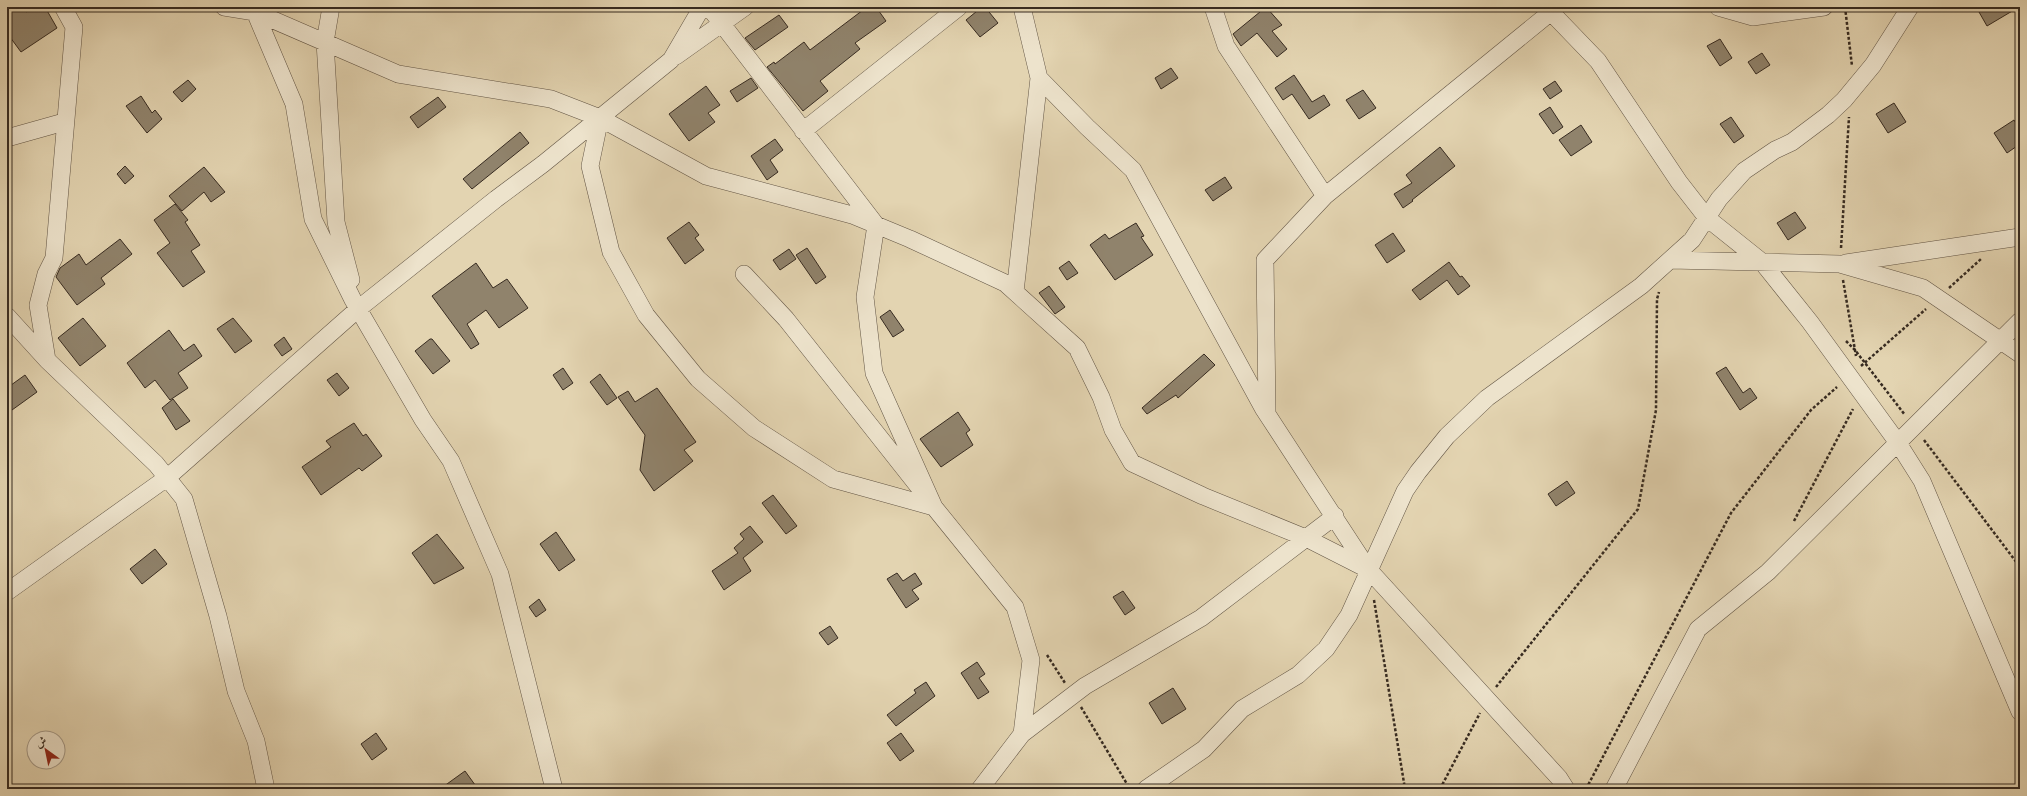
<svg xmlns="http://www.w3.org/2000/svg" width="2027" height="796" font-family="'Old Standard TT',Amiri,serif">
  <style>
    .building { fill: #90836c; stroke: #372b21 }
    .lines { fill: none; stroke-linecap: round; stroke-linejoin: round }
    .minor-casing { stroke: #625545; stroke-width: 18 }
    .path { stroke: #372b21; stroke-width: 2.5; stroke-dasharray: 3 2; stroke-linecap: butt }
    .minor { stroke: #ede3cc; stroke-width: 17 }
  </style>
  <rect width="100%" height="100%" fill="#e3d4b1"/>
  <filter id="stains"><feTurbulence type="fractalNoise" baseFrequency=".005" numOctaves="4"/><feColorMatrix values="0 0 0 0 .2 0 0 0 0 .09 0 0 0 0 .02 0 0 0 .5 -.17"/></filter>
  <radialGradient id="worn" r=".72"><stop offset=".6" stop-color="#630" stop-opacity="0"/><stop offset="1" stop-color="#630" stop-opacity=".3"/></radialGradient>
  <path class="building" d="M15,7H23L26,12L34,7H45L57,28L21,52L7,33V12Z
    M867,7H876L886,21L855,43L860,49L820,81L828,91L803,111L767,67L774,62L775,64L804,42L810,50Z
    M982,7H985L998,23L980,37L966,20Z
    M1266,7L1282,25L1272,31L1287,49L1277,57L1257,33L1241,46L1233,34Z
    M1988,7H2019L1987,26L1979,12Z
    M779,15L788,27L755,50L745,38Z
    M1720,39L1732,58L1720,66L1707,46Z
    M1762,53L1770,65L1756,74L1748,62Z
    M1171,68L1178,78L1161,89L1155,78Z
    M1294,75L1312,102L1324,95L1330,105L1309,119L1292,94L1283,100L1275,88Z
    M751,78L758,88L737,102L730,91Z
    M188,80L196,89L182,102L173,92Z
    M1555,81L1562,91L1550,99L1543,89Z
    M706,86L720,105L708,113L715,122L689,141L669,114Z
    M1363,90L1376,108L1359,119L1346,100Z
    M141,96L152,113L155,110L162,119L147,133L126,106Z
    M438,97L446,107L418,128L410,117Z
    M1894,103L1906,122L1888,133L1876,114Z
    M1550,107L1563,127L1553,134L1539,114Z
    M1731,117L1744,136L1734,143L1720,124Z
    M2014,120L2020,130V144L2007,153L1994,133Z
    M1581,125L1592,142L1571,156L1559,140Z
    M520,132L529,143L472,189L463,179Z
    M775,139L783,150L770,160L778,172L767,180L751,156Z
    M1440,147L1455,166L1412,200L1413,201L1403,208L1394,194L1412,183L1406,175Z
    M125,166L134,176L125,184L117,174Z
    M204,167L225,192L211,202L204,192L182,211L169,196Z
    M1225,177L1232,188L1213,201L1205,190Z
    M175,204L188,220L185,222L200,245L191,251L205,272L183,287L157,253L170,243L154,220Z
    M1795,212L1806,228L1788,240L1777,223Z
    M689,222L699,235L695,238L704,250L685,264L667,238Z
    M1136,223L1144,236L1141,237L1153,255L1115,280L1090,245L1105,234L1109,239Z
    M1393,233L1405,251L1387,263L1375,245Z
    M120,239L132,254L101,278L105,284L77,305L56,277L60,268L79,254L86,265Z
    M807,248L826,277L816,284L796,255Z
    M789,249L796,259L780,270L773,260Z
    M1069,261L1078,273L1067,280L1059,268Z
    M1449,262L1460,277L1462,276L1470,286L1458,295L1447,280L1420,300L1412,290Z
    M476,263L493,288L507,279L528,308L499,328L486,310L467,324L479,344L471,349L432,296Z
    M1049,286L1065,307L1055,314L1039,293Z
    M890,310L904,330L893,337L880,317Z
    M83,318L106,346L80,366L58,338Z
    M233,318L252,341L235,353L217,329Z
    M169,330L184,351L194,344L202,356L178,373L188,388L170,400L155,380L145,388L127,363Z
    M284,337L292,349L282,356L274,345Z
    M430,339H432L450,361L433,374L415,351Z
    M1204,354L1215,365L1178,398L1176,395L1147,414L1142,408Z
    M1726,367L1743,393L1750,388L1757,398L1740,410L1716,373Z
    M563,368L573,383L563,390L553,375Z
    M337,373L349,388L339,396L327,380Z
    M600,374L617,398L607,405L590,382Z
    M25,375L37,392L12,410L7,403V388Z
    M657,388L696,442L684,450L693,461L654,491L640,470L645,435L618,397L628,391L635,402Z
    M173,399L190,421L176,430L162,408Z
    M958,412L970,430L966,433L973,445L941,467L920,439Z
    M354,423L363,436L366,434L382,456L362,471L359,468L321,495L302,467L331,447L326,441Z
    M1567,481L1575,493L1556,506L1548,494Z
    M773,495L797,526L786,534L762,503Z
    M750,526L763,542L743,558L751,571L724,590L712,571L738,553L734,548L744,539L740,534Z
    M556,532L575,560L559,571L540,544Z
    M437,534L464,568L434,584L412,553Z
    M155,549L167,564L142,584L130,569Z
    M897,573L903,581L915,573L922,584L912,590L919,599L906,608L887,579Z
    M1123,591L1135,608L1125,615L1113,597Z
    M539,599L546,610L536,617L529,607Z
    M830,626L838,638L828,645L819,633Z
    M977,662L985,674L979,678L989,692L978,699L961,673Z
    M926,682L935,696L896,726L887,715L916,693L914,690Z
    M1173,688L1186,709L1162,724L1149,703Z
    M376,733L387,749L372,760L361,744Z
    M901,733L914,751L900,761L887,743Z
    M465,771L478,789H440Z"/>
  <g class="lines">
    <defs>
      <path id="minor" d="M63,7L74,27L54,258L46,274L38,305L47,360L156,464L184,499L218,616L236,691L256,741L266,789
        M224,7L255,12L398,74L551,99L600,118L706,176L852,215L910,239L1005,283L1077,348L1101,397L1113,430L1132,463L1203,496L1306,538L1369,570L1559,778L1566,789
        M252,7L255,12L294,104L313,219L353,300L423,420L451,461L500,574L554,789
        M331,7L325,42L336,222L351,280
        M709,7L876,225L865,297L874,373L934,507
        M1022,7L1039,78L1087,127L1133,170L1263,408L1368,569
        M1213,7L1226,46L1325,196L1551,12
        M1546,7L1598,61L1679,182L1707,218L1762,262L1810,322L1898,443L1922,481L2020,712
        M1718,7L1753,17L1824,7
        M676,56L745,7
        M600,118L590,166L611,252L646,315L698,379L754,428L833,479L934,507L1015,607L1031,660L1022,734L980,789
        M803,131L959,7
        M7,138L64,122
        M1670,260L1840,264L1923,288L2020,354
        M1846,263L2020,237
        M744,274L786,319L918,486
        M1015,292L1039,78
        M7,316L47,360
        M1267,411L1265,260L1325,196
        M7,592L168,477L358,309L496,199L543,164L671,60L702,7
        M1022,734L1085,686L1201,618L1335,516
        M1146,789L1204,749L1242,709L1298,675L1326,649L1349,615L1405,491L1418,472L1447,436L1487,398L1641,286L1692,240L1719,199L1744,171L1775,150L1792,142L1828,115L1844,100L1873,65L1910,7
        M1614,789L1698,629L1768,572L2020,321"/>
    </defs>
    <use href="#minor" class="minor-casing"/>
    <path class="path" d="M1845,7L1852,66
      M1841,248L1849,117
      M1843,280L1856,356
      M1949,288L1981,259
      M1846,341L1855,350L1905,415
      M1861,366L1926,309
      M1924,440L2020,567
      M1794,521L1853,409
      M1374,600L1405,789
      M1047,655L1065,683
      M1496,687L1638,509L1656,410L1657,299L1659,292
      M1081,707L1130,789
      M1440,789L1480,713
      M1586,789L1731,513L1811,410L1837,387"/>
    <use href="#minor" class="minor"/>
  </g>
  <rect width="2027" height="796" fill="none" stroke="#e3d4b1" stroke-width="24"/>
  <rect x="8" y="8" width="2011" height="780" fill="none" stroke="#372b21" stroke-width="2"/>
  <rect x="12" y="12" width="2003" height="772" fill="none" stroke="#372b21"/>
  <g transform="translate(46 750) rotate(327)"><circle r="19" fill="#ede3cc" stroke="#a49988"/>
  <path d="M0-3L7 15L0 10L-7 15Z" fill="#8f2418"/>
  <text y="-6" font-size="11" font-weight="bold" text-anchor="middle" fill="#372b21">ش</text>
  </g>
  <rect width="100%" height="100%" filter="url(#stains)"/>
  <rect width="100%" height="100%" fill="url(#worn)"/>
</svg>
